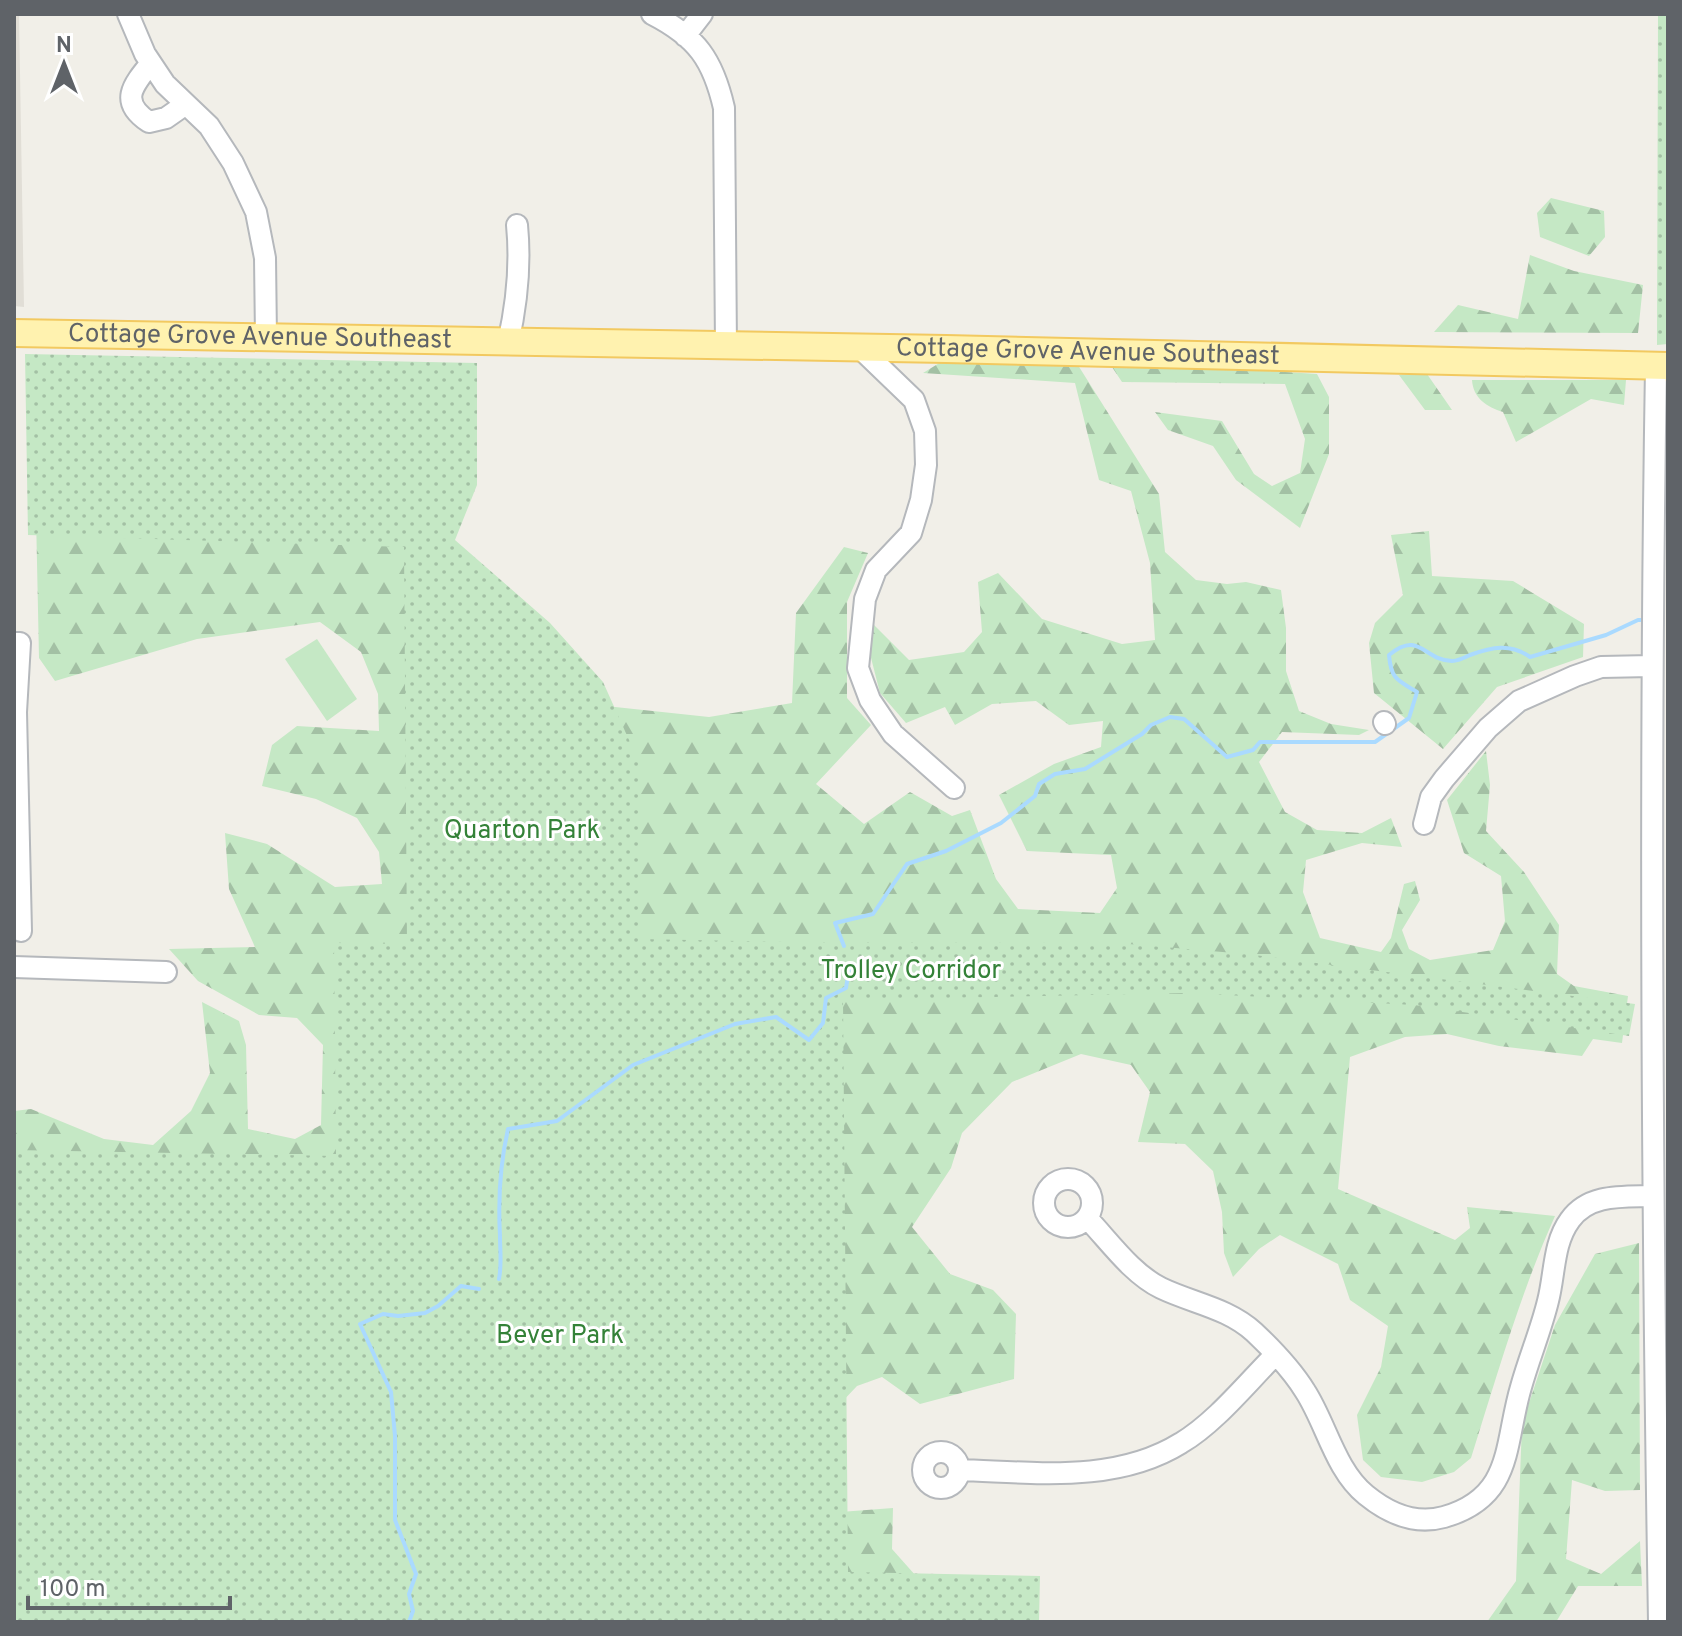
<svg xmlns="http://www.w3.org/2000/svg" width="1682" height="1636" font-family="Overpass,sans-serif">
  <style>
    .education { fill: #e1ded6 }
    .forest { fill: url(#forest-firs) }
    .park { fill: url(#park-dots) }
    .pitch { fill: #c5e8c5 }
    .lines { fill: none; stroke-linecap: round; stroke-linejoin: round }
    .stream { stroke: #aadaff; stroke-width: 4 }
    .minor-casing { stroke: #b5b8bc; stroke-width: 24 }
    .major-casing { stroke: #f2c960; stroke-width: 30 }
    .minor { stroke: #fff; stroke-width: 20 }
    .major { stroke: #fff2af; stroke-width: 26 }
    .labels { text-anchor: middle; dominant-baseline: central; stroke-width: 6; stroke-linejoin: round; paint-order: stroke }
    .street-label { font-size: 26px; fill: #5f6368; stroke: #fff }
    .park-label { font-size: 26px; fill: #348238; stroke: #fff }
  </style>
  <defs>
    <pattern id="forest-firs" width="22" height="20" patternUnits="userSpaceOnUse" patternTransform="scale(2)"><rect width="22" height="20" fill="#c5e8c5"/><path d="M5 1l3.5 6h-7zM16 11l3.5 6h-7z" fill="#a3c0a4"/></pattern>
    <pattern id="park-dots" width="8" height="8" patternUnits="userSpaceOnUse" patternTransform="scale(2)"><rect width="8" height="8" fill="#c5e8c5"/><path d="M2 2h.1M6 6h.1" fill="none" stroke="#a3c0a4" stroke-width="1.8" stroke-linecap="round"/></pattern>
  </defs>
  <rect width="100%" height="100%" fill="#f1efe8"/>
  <path class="education" d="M14,14H19L24,307L14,306Z"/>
  <path class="forest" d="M1551,198L1604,211L1605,237L1589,256L1540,237L1537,213Z
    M1530,255L1574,271L1643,285L1638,333L1434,332L1458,305L1518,319Z
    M1108,361L1317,374L1329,397V454L1300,528L1236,480L1213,446L1168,430L1155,412L1222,421L1254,474L1272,486L1300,473L1305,439L1285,384L1122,382Z
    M941,362H1076L1159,494L1165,552L1196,580L1227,584L1246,582L1281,590L1286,628V671L1299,711L1331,724L1369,730L1359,735L1282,732L1259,762L1285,812L1317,830L1362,833L1391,818L1402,847L1362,843L1306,860L1303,892L1320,938L1381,952L1391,938L1404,884L1415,881L1420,900L1402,930L1409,949L1430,960L1493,950L1505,921L1501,876L1464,853L1447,800L1486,751L1490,785L1486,831L1524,872L1559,925L1557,974L1574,986L1628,996L1622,1043L1593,1039L1582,1056L1499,1046L1447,1034L1405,1037L1350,1057L1338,1189L1455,1240L1470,1228L1467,1207L1555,1216C1520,1294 1497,1376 1471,1458L1454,1472L1422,1482L1381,1477L1363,1460L1357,1415L1381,1367L1388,1326L1350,1300L1338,1264L1280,1235L1259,1249L1233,1277L1224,1253L1222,1212L1213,1171L1185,1144L1138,1142L1150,1092L1131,1065L1081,1054L1012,1082L962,1133L951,1168L912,1227L950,1274L993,1290L1016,1314L1014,1379L920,1404L882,1377L857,1386L822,1423L827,1513L893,1508L892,1549L932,1594L462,1622L14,1209V1111L31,1109L104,1139L153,1145L191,1111L210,1073L202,1002L239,1021L246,1045L248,1129L295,1139L321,1125L323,1045L297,1018L259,1015L198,981L169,949L255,947L229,889L225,833L267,844L335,887L382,884L379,852L357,818L316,799L262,786L272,745L297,726L379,731L378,694L361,652L320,622L197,639L55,681L39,658L36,515L446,530L587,704L709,717L792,703L796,613L844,547L868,553L847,602V698L871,725L816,784L864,824L910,792L952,816L970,810L996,879L1018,909L1100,913L1117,888L1111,855L1027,851L999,795L1054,764L1101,747L1103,721L1069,725L1036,701L992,704L955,725L945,707L906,723L880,693L869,650L874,625L909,660L964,652L982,632L978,582L998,573L1042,619L1122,644L1155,640L1150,563L1131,491L1099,480L1075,383L923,373Z
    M1427,374L1452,410H1425L1399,375Z
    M1472,380H1626L1624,405L1591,399L1516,442L1503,412C1487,407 1473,398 1472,380Z
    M1429,531L1432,576L1513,581L1584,624L1583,657L1497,687L1443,749L1374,693L1369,643L1375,623L1403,595L1391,535Z
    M1639,1243L1640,1490L1605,1491L1572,1480L1566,1559L1601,1574L1640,1541L1642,1586H1578L1556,1622H1487L1516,1581L1522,1424L1555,1325L1595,1254Z"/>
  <path class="park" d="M1658,14H1668V344L1657,345Z
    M25,354L477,363V485L455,540L550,623L603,682L638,760L639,939L842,943L1105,942L1246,954L1635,1004L1629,1036L1414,1005L1190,993L843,1000L848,1572L1040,1576L1039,1622H14V1150L336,1156L334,943L407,944L404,547L28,535Z"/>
  <path class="pitch" d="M317,639L357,699L327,721L285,659Z"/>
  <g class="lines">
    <path class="stream" d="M844,946L835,923L873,914L907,864L946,851L1001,823L1035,796L1039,784L1055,774L1085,769L1142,734L1151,725L1170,717L1184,719L1227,757L1253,750L1260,742H1375L1409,718L1417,692C1397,680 1391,679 1389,655C1420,630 1423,660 1452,661C1458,661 1464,658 1470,655C1492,647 1510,643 1530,657L1606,635L1638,620H1646
      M499,1279C502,1263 500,1252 500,1236C498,1200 500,1164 508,1129L557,1121L633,1065L735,1024L776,1017L809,1040L823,1023L826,998L846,988L850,964
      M409,1622L413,1611L409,1594L416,1574L395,1520V1436L391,1392L360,1324L383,1314L398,1316L425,1313L438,1306L461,1286L479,1289"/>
    <defs>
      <path id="minor" d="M128,14L145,54L165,84L209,126L233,163L256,212L265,258L266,338
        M652,14C697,37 713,60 724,108L726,347
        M685,36L702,14
        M151,63C132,86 119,102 149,122L166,118L186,104
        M508,343C517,303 521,265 517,225
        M860,348L914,400L925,431L926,465L921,500L911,533L876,570L865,599L858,668L870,700L893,734L954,788
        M1656,367C1649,785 1652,1204 1659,1622
        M14,643H20L16,712L21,931
        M1384,722L1385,724
        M1424,824L1431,797L1444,779L1488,728L1519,701L1575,676L1601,667L1651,666
        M14,967L166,972
        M1044 1203a24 24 0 1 1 48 0a24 24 0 1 1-48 0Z
        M1087,1218C1109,1241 1132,1274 1161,1288C1192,1303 1228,1308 1254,1332C1272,1349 1292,1370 1305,1391C1326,1423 1335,1470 1366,1495C1388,1513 1415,1525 1444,1517C1514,1497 1504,1444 1521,1387C1529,1358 1541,1330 1548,1301C1555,1274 1553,1243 1570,1220C1589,1193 1624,1197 1653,1196
        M923 1470a18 18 0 1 1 36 0a18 18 0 1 1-36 0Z
        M959,1470C1033,1472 1115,1484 1181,1443C1215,1423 1247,1383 1275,1355"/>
      <g id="major">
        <path id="s1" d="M14,333L946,349L1668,366"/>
      </g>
    </defs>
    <use href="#minor" class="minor-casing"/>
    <use href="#major" class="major-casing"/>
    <use href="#minor" class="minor"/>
    <use href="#major" class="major"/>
  </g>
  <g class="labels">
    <g class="street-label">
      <text stroke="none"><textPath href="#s1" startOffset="246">Cottage Grove Avenue Southeast</textPath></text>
      <text stroke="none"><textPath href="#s1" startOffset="1074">Cottage Grove Avenue Southeast</textPath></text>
    </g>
    <g class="park-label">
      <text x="522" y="831">Quarton Park</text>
      <text x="911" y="971">Trolley Corridor</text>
      <text x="560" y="1336">Bever Park</text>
    </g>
  </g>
  <rect width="1682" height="1636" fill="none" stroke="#5f6368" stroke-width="32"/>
  <g transform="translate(64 64)" stroke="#ffffff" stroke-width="6" paint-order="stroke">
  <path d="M0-6L14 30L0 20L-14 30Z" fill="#5f6368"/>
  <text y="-12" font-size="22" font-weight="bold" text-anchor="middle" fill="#5f6368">N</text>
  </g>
  <path d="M28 1596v12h202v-12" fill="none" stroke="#5f6368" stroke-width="4"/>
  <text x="40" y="1596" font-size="24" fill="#5f6368" stroke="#ffffff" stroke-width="6" paint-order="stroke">100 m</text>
</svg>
